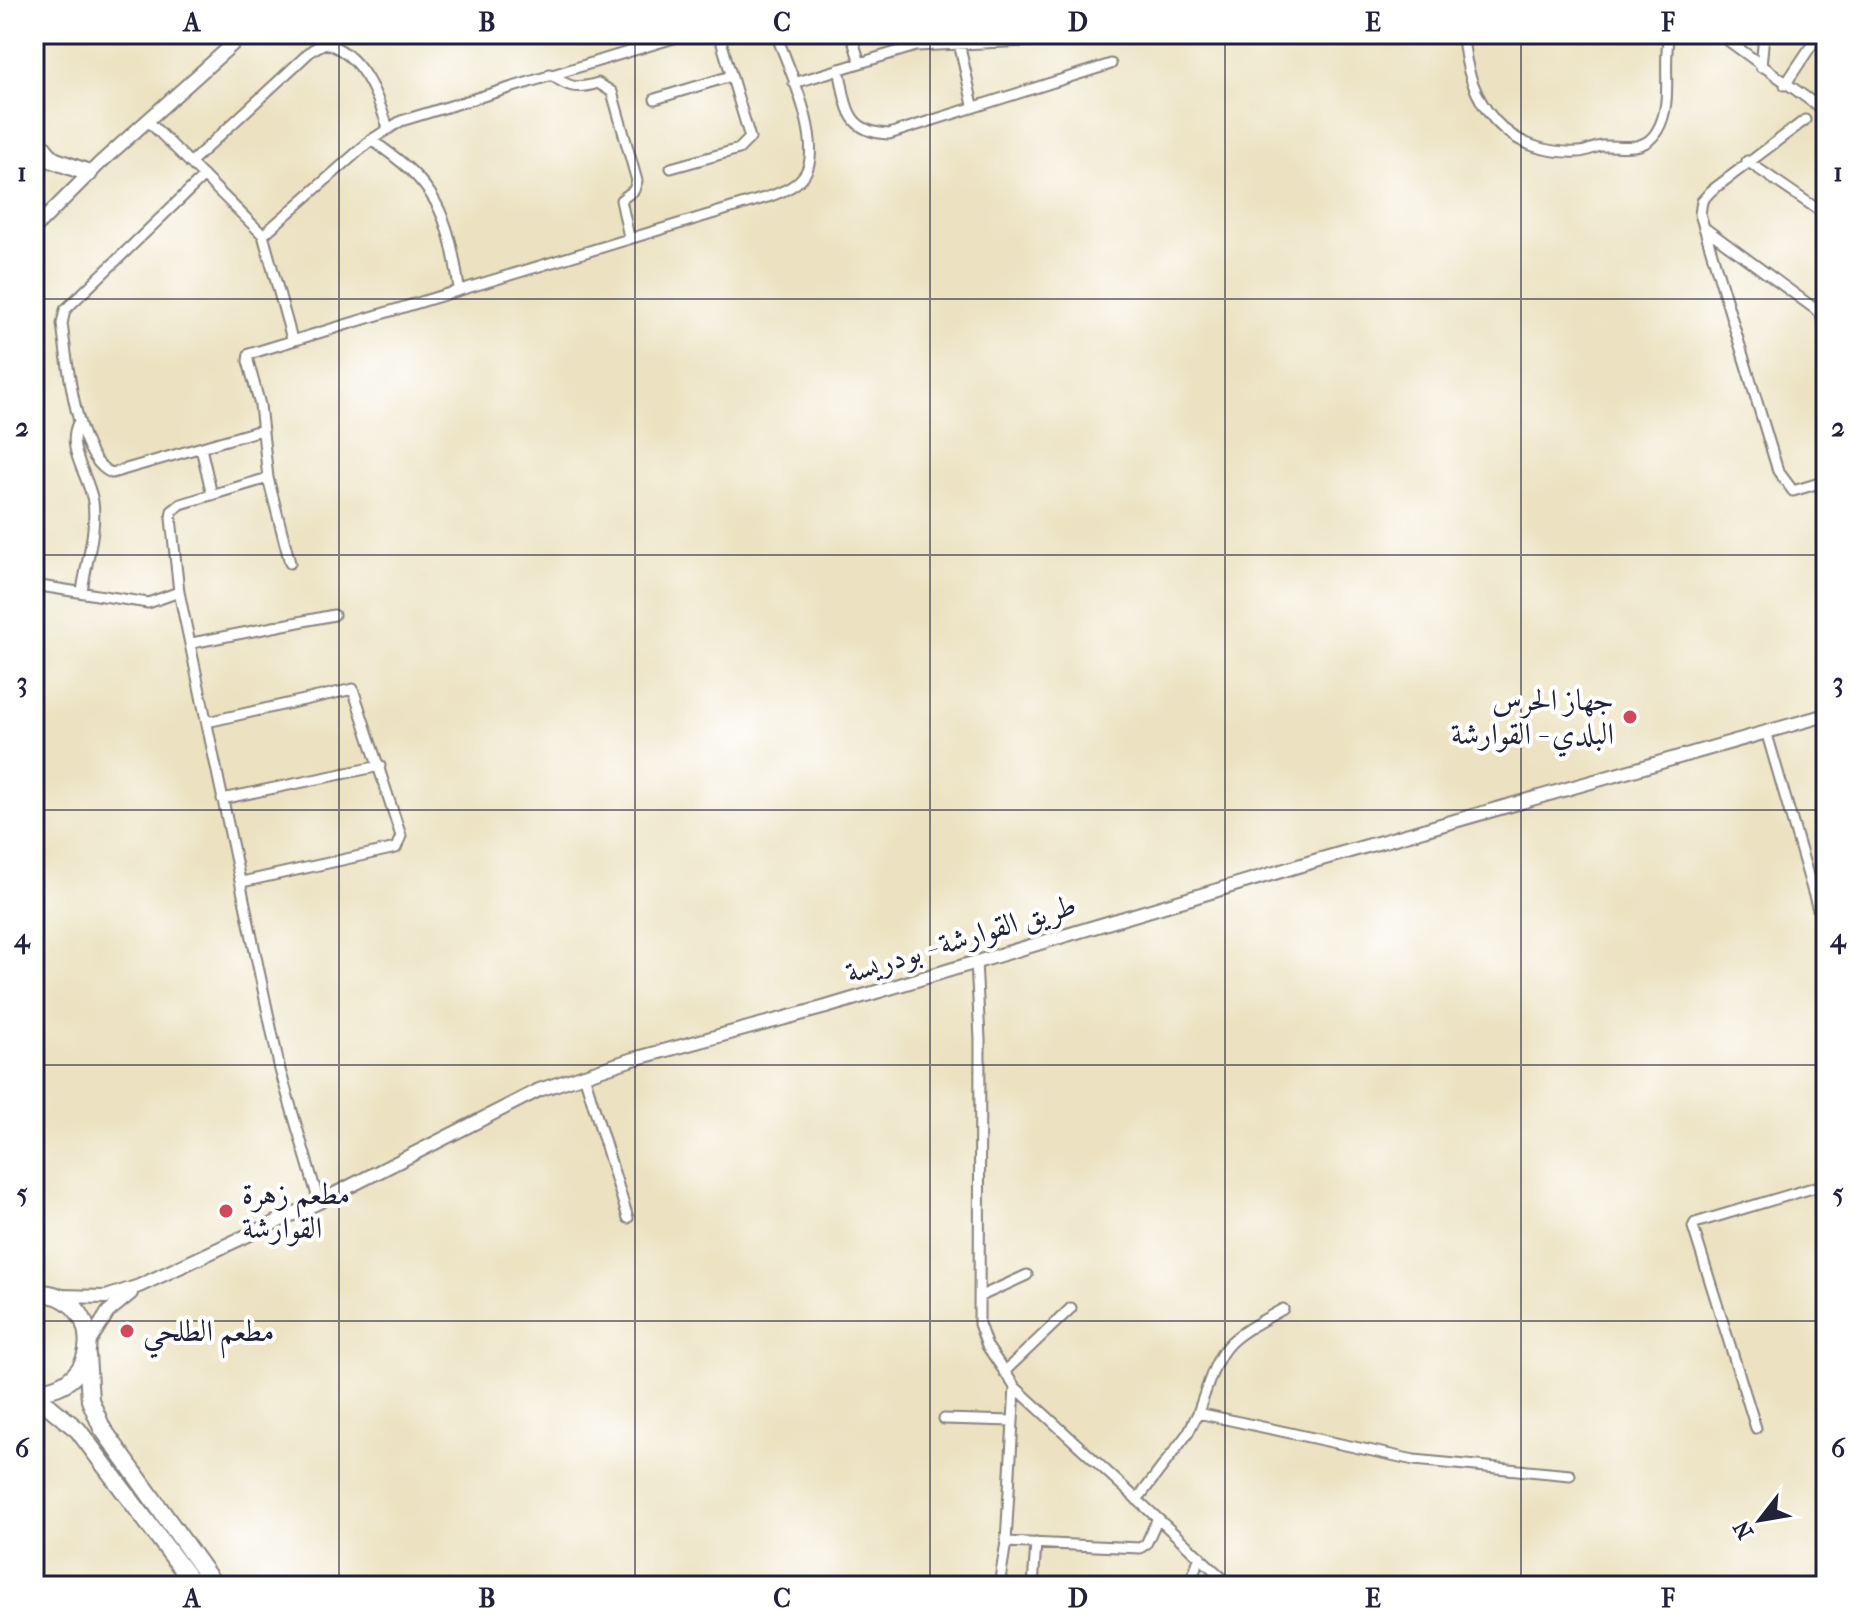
<svg xmlns="http://www.w3.org/2000/svg" width="1860" height="1620" font-family="'IM FELL French Canon',Amiri,serif">
  <style>
    .lines { fill: none; stroke-linecap: round; stroke-linejoin: round }
    .street-casing { stroke: #87827e; stroke-width: 13 }
    .secondary-casing { stroke: #87827e; stroke-width: 16 }
    .highway-casing { stroke: #87827e; stroke-width: 20 }
    .street { stroke: #fff; stroke-width: 9 }
    .secondary { stroke: #fff; stroke-width: 12 }
    .highway { stroke: #fff; stroke-width: 16 }
    .grid { fill: none; stroke: #22223b; stroke-width: 2; stroke-opacity: 0.55 }
    .poi-dot { fill: #d1495b; stroke: #fff; stroke-width: 3 }
    .labels { text-anchor: middle; dominant-baseline: central; stroke-width: 8; stroke-linejoin: round; paint-order: stroke }
    .poi-label { font-size: 30px; fill: #22223b; stroke: #fff; text-anchor: start }
    .street-label { font-size: 30px; fill: #22223b; stroke: #fff }
    .neatline { fill: none; stroke: #22223b; stroke-width: 3 }
    .grid-label { font-size: 26px; text-anchor: middle; font-weight: bold; fill: #22223b }
  </style>
  <rect width="100%" height="100%" fill="#fff"/>
  <filter id="ink" filterUnits="userSpaceOnUse"><feTurbulence type="fractalNoise" baseFrequency=".0125" numOctaves="2"/><feDisplacementMap in="SourceGraphic" scale="16" xChannelSelector="R" yChannelSelector="G"/><feConvolveMatrix kernelMatrix="1 2 1 2 8 2 1 2 1" color-interpolation-filters="sRGB"/></filter>
  <filter id="wash" filterUnits="userSpaceOnUse"><feTurbulence type="fractalNoise" baseFrequency=".006" numOctaves="4" result="noise"/><feDisplacementMap in="SourceGraphic" scale="32" xChannelSelector="R" yChannelSelector="G"/><feGaussianBlur stdDeviation="1.8" result="paint"/><feColorMatrix in="noise" values="0 0 0 0 0 0 0 0 0 0 0 0 0 0 0 0 0 1.4 0 .05"/><feComposite in="paint" operator="in"/></filter>
  <g filter="url(#wash)">
    <rect width="100%" height="100%" fill="#ece2c1"/>
  </g>
  <g filter="url(#ink)">
    <g class="lines">
      <defs>
        <path id="street" d="M851,34L860,63
          M957,34L973,105
          M1463,34C1467,102 1504,155 1578,152C1586,152 1594,147 1602,146C1623,145 1644,153 1657,131C1674,103 1662,65 1669,34
          M1719,34L1826,112
          M1761,67L1764,34
          M839,69C847,105 845,132 889,134L1111,64
          M550,74C568,87 576,90 598,83L612,92L637,181L634,190L621,200L629,237
          M794,83L916,46L1094,38L1103,34
          M1785,85L1819,34
          M655,99L731,76
          M1805,120L1711,191L1702,201L1700,214L1778,471L1793,491L1826,481
          M148,121L263,235L292,339
          M371,140C436,183 448,212 459,288
          M1747,161L1826,215
          M190,163L312,50L325,43C362,54 377,94 388,128
          M671,168L739,149L750,138L719,34
          M204,176L65,310L62,324C67,358 76,461 112,473L261,430
          M1706,229L1826,317
          M263,235L371,140L401,121L687,34
          M1826,305L1820,312L1826,331
          M78,423C65,449 89,475 93,502C97,529 86,564 82,591
          M201,448L212,495
          M268,478L181,504L172,511L171,518L179,592L280,1070L319,1202
          M290,563L268,478L260,405L248,361L249,354L771,196C784,191 799,185 806,172C823,140 788,66 776,34
          M34,585L148,603L179,592
          M192,643L334,615
          M207,722L353,689L401,836L396,848L242,882
          M1766,731L1826,937
          M222,799L380,766
          M976,961L980,1039L979,1324L987,1346L1015,1387L1231,1586
          M584,1075L628,1218
          M981,1296L1027,1275
          M1004,1372L1071,1308
          M1198,1413C1222,1344 1218,1345 1283,1309
          M944,1419L1013,1421
          M1756,1428L1693,1227L1695,1223L1826,1184
          M1137,1500L1188,1433L1198,1413L1414,1460L1570,1475
          M1006,1542L1140,1548L1146,1544L1157,1520
          M999,1586L1006,1542L1015,1387
          M1033,1586L1036,1543
          M1189,1586L1200,1556"/>
        <path id="secondary" d="M34,229L100,163L244,34
          M58,1296L106,1297L139,1286L319,1202L539,1090L630,1060L826,1007L1318,860L1826,715
          M88,1344L108,1312L131,1293"/>
        <path id="highway" d="M34,137L53,160L89,173
          M34,1293C104,1289 107,1392 34,1390
          M87,1355L90,1400L102,1428L215,1586
          M34,1394L78,1430L195,1586"/>
      </defs>
      <use href="#street" class="street-casing"/>
      <use href="#secondary" class="secondary-casing"/>
      <use href="#highway" class="highway-casing"/>
      <use href="#street" class="street"/>
      <use href="#secondary" class="secondary"/>
      <use href="#highway" class="highway"/>
    </g>
  </g>
  <path class="grid" d="M339,34V1586M635,34V1586M930,34V1586M1225,34V1586M1521,34V1586M34,299H1826M34,555H1826M34,810H1826M34,1065H1826M34,1321H1826"/>
  <g class="poi-dot">
    <circle cx="1630" cy="717" r="8"/>
    <circle cx="226" cy="1211" r="8"/>
    <circle cx="127" cy="1331" r="8"/>
  </g>
  <g class="labels">
    <g class="poi-label">
      <text x="1614" y="700" text-anchor="end">جهاز الحرس<tspan x="1614" dy="34">البلدي - القوارشة</tspan></text>
      <text x="242" y="1194">مطعم زهرة<tspan x="242" dy="34">القوارشة</tspan></text>
      <text x="143" y="1331">مطعم الطلحي</text>
    </g>
    <g class="street-label">
      <text transform="translate(961 939) rotate(-17)">طريق القوارشة - بودريسة</text>
    </g>
  </g>
  <rect width="1860" height="1620" fill="none" stroke="#fff" stroke-width="88"/>
  <g transform="translate(1760 1520) rotate(239)" stroke="#ffffff" stroke-width="6" paint-order="stroke">
  <path d="M0-6L14 30L0 20L-14 30Z" fill="#22223b"/>
  <text y="-12" font-size="22" font-weight="bold" text-anchor="middle" fill="#22223b">N</text>
  </g>
  <rect x="44" y="44" width="1772" height="1532" class="neatline"/>
  <g class="grid-label">
    <text x="192" y="31">A</text>
    <text x="487" y="31">B</text>
    <text x="782" y="31">C</text>
    <text x="1078" y="31">D</text>
    <text x="1373" y="31">E</text>
    <text x="1668" y="31">F</text>
    <text x="22" y="181">1</text>
    <text x="1838" y="181">1</text>
    <text x="22" y="436">2</text>
    <text x="1838" y="436">2</text>
    <text x="22" y="691">3</text>
    <text x="1838" y="691">3</text>
    <text x="22" y="947">4</text>
    <text x="1838" y="947">4</text>
    <text x="22" y="1202">5</text>
    <text x="1838" y="1202">5</text>
    <text x="22" y="1457">6</text>
    <text x="1838" y="1457">6</text>
    <text x="192" y="1607">A</text>
    <text x="487" y="1607">B</text>
    <text x="782" y="1607">C</text>
    <text x="1078" y="1607">D</text>
    <text x="1373" y="1607">E</text>
    <text x="1668" y="1607">F</text>
  </g>
</svg>
